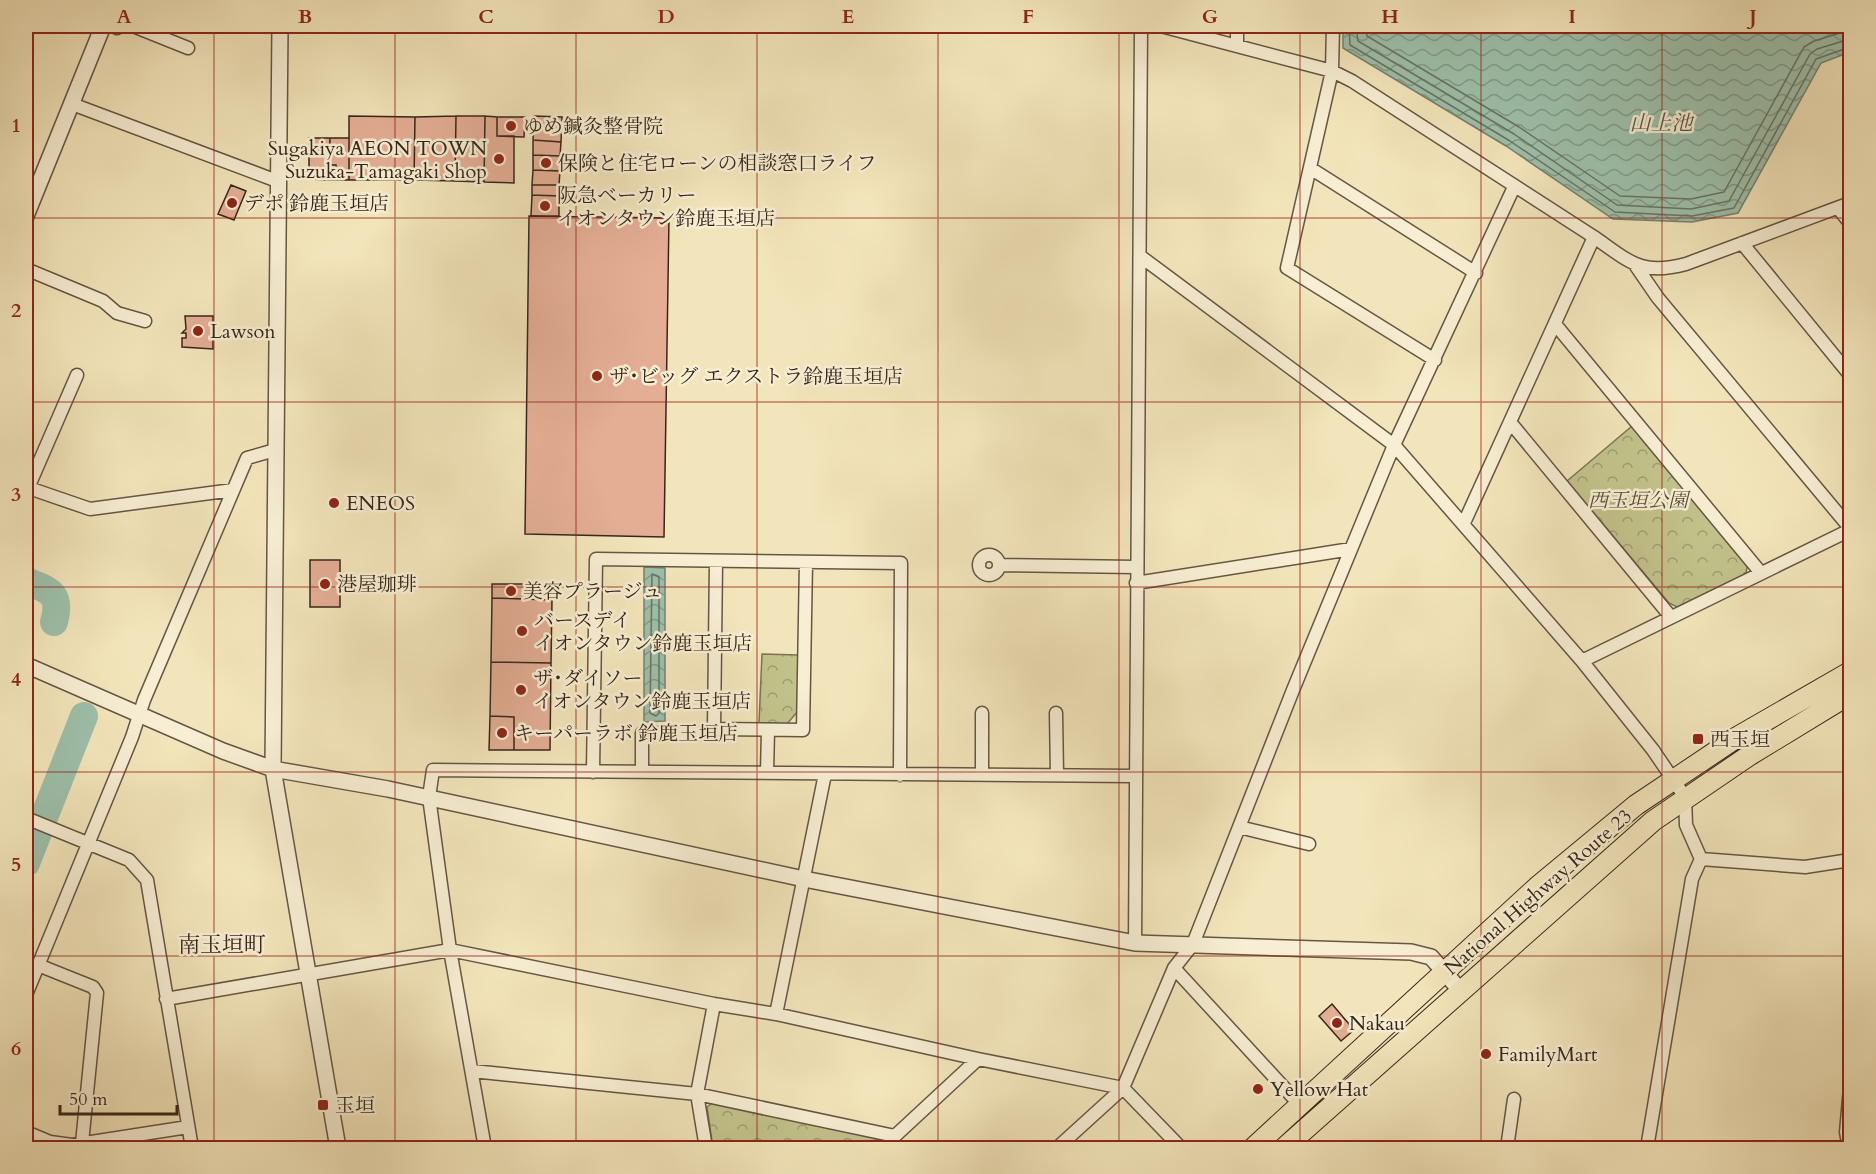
<svg xmlns="http://www.w3.org/2000/svg" width="1876" height="1174" font-family="Cardo,'Noto Serif JP',serif">
  <style>
    .forest { fill: url(#forest-crowns); stroke: #7c7453; stroke-width: 1.5 }
    .water { fill: url(#water-waves); stroke: #748271; stroke-width: 1.5 }
    .lines { fill: none; stroke-linecap: round; stroke-linejoin: round }
    .shore { stroke: #6a7363; stroke-width: 1.5 }
    .river { stroke: #9dc0ab; stroke-width: 28 }
    .building { fill: #e4ae95; stroke: #37261b; stroke-width: 1.5 }
    .minor-casing { stroke: #665643; stroke-width: 15 }
    .tertiary-casing { stroke: #665643; stroke-width: 18 }
    .trunk-casing { stroke: #37261b; stroke-width: 22 }
    .minor { stroke: #f7eed3; stroke-width: 12 }
    .tertiary { stroke: #f7eed3; stroke-width: 15 }
    .trunk { stroke: #f3e5bb; stroke-width: 20 }
    .grid { fill: none; stroke: #8f2418; stroke-width: 1.5; stroke-opacity: 0.55 }
    .poi-dot { fill: #8f2418; stroke: #f7eed3; stroke-width: 2 }
    .labels { text-anchor: middle; dominant-baseline: central; stroke-width: 5; stroke-linejoin: round; paint-order: stroke }
    .poi-label { font-size: 20px; fill: #37261b; stroke: #f7eed3; text-anchor: start }
    .park-label { font-size: 20px; font-style: italic; fill: #5a4d37; stroke: #f7eed3 }
    .street-label { font-size: 20px; fill: #37261b; stroke: #f7eed3 }
    .water-label { font-size: 21px; font-style: italic; fill: #565446; stroke: #f7eed3 }
    .quarter-label { font-size: 22px; fill: #37261b; stroke: #f7eed3 }
    .neatline { fill: none; stroke: #8f2418; stroke-width: 2 }
    .grid-label { font-size: 20px; text-anchor: middle; font-weight: bold; fill: #8f2418 }
  </style>
  <defs>
    <pattern id="forest-crowns" width="20" height="18" patternUnits="userSpaceOnUse" patternTransform="scale(1.5)"><rect width="20" height="18" fill="#c2c28b"/><path d="M2 6a3 3 0 1 1 6 0M12 15a3 3 0 1 1 6 0" fill="none" stroke="#9e9d71"/></pattern>
    <pattern id="water-waves" width="16" height="10" patternUnits="userSpaceOnUse" patternTransform="scale(1.5)"><rect width="16" height="10" fill="#9dc0ab"/><path d="M0 5q4-4 8 0t8 0" fill="none" stroke="#819c8a"/></pattern>
  </defs>
  <rect width="100%" height="100%" fill="#f3e5bb"/>
  <filter id="stains"><feTurbulence type="fractalNoise" baseFrequency=".00333" numOctaves="4"/><feColorMatrix values="0 0 0 0 .2 0 0 0 0 .09 0 0 0 0 .02 0 0 0 .5 -.17"/></filter>
  <radialGradient id="worn" r=".72"><stop offset=".6" stop-color="#630" stop-opacity="0"/><stop offset="1" stop-color="#630" stop-opacity=".3"/></radialGradient>
  <path class="forest" d="M1632,426L1747,566L1746,575L1677,607L1669,603L1567,481Z
    M762,654L798,655V711L787,724L759,723Z
    M712,1103L877,1137L880,1145L875,1148H713L707,1107Z"/>
  <path class="water" d="M1343,26H1850V52L1821,63L1738,213L1692,222L1613,219L1506,146L1343,48Z
    M644,567L665,568V721L644,722Z"/>
  <g class="lines">
    <path class="shore" d="M1349,26L1350,45L1510,141L1615,212L1692,216L1734,208L1816,59L1850,47
      M1356,26L1358,41L1514,134L1617,205L1691,209L1729,201L1810,54L1817,49L1850,39
      M1365,26L1367,36L1519,127L1620,196L1691,199L1724,192L1804,47L1814,41L1850,30
      M652,574L659,577V713L656,716L650,713Z"/>
    <path class="river" d="M26,581C49,590 62,593 54,622
      M26,863L84,716"/>
  </g>
  <path class="building" d="M349,116L415,117L414,180H349Z
    M456,116H485L484,182L455,181Z
    M456,116L455,181L414,180L415,117Z
    M485,116L497,117V136H514V183L484,182Z
    M534,116L562,117L561,142L533,140Z
    M497,117H525L524,137L497,136Z
    M309,138H330L329,180L309,179Z
    M330,138H349V180H336V165H329Z
    M533,140L561,142L560,156L533,155Z
    M533,155L560,156V171L533,170Z
    M329,165H336V180H329Z
    M533,170L560,171L559,185H532Z
    M231,185L246,191L234,220L218,214Z
    M532,185H559V196L532,195Z
    M532,195L559,196V216H531Z
    M529,216L669,218L664,537L525,534Z
    M185,316H213V349L182,347V338H186V333H182L186,329Z
    M310,560H340V607H310Z
    M492,584H530V599L492,598Z
    M492,598L552,600L551,663L491,662Z
    M491,662L551,663L550,750H514V717L490,716Z
    M490,716L514,717V750H489Z
    M1332,1004L1354,1030L1341,1041L1319,1016Z"/>
  <g class="lines">
    <defs>
      <path id="minor" d="M113,26L117,28L120,26
        M133,26L188,48
        M1161,26L1332,71L1352,81L1594,237L1464,523
        M1333,26L1332,71L1287,268L1435,360
        M1237,46V26
        M72,104L277,181
        M1310,168L1476,273
        M1838,208L1850,223
        M1594,237C1630,262 1641,276 1686,264L1850,203
        M1742,243L1850,375
        M1140,256L1394,445L1582,661L1653,750L1685,797L1686,825L1701,859L1692,879L1647,1148
        M1636,266L1658,298L1850,528
        M26,269L103,301L117,313L145,321
        M1555,324L1761,573
        M1510,422L1671,617
        M26,487L90,509L233,490
        M28,488L77,375
        M979 565a10 10 0 1 1 20 0a10 10 0 1 1-20 0Z
        M999,565L1135,567
        M1136,583L1351,549
        M1582,661L1850,530
        M1056,713L1057,775
        M714,729L716,561
        M593,772L596,559L901,563L900,775
        M642,772V733L708,734L714,729L803,730L806,562
        M767,773L768,730
        M982,775V713
        M26,818L129,860L147,880L192,1148
        M1239,827L1309,844
        M1701,859L1805,867L1850,860
        M1135,943L1141,26
        M38,965L93,987L97,993L82,1143
        M1174,968L1300,1105
        M26,995L132,737L144,700L247,458L275,450
        M166,999L450,950L714,1004L776,1014L978,1059L1123,1088L1181,1148
        M776,1014L825,774
        M472,1071L697,1094L895,1136
        M26,1132L50,1142L72,1145L188,1127
        M485,1148L450,950L429,797L433,770L1134,776
        M706,1148L697,1094L714,1004
        M882,1148L978,1059
        M1057,1148L1123,1088L1174,968L1193,944L1293,690L1394,445L1514,187
        M1507,1148L1514,1099
        M1849,1148L1846,1132L1850,1088"/>
      <path id="tertiary" d="M280,26L273,769L338,1148
        M26,216L103,26
        M26,665L223,751L273,769L388,789L804,879L1135,943L1411,952L1431,957L1460,990"/>
      <path id="trunk" d="M1253,1148L1537,887L1636,805L1739,736L1850,672
        M1284,1148L1653,821L1750,755L1850,694"/>
    </defs>
    <use href="#minor" class="minor-casing"/>
    <use href="#tertiary" class="tertiary-casing"/>
    <use href="#trunk" class="trunk-casing"/>
    <use href="#minor" class="minor"/>
    <use href="#tertiary" class="tertiary"/>
    <use href="#trunk" class="trunk"/>
  </g>
  <path class="grid" d="M214,26V1148M395,26V1148M576,26V1148M757,26V1148M938,26V1148M1119,26V1148M1300,26V1148M1481,26V1148M1662,26V1148M26,218H1850M26,402H1850M26,587H1850M26,772H1850M26,956H1850"/>
  <g class="poi-dot">
    <circle cx="511" cy="126" r="6"/>
    <circle cx="499" cy="159" r="6"/>
    <circle cx="546" cy="163" r="6"/>
    <circle cx="232" cy="203" r="6"/>
    <circle cx="545" cy="206" r="6"/>
    <circle cx="198" cy="331" r="6"/>
    <circle cx="597" cy="376" r="6"/>
    <circle cx="334" cy="503" r="6"/>
    <circle cx="325" cy="584" r="6"/>
    <circle cx="511" cy="591" r="6"/>
    <circle cx="522" cy="631" r="6"/>
    <circle cx="521" cy="690" r="6"/>
    <circle cx="502" cy="733" r="6"/>
    <rect x="1692" y="733" width="12" height="12" rx="3"/>
    <circle cx="1337" cy="1023" r="6"/>
    <circle cx="1486" cy="1054" r="6"/>
    <circle cx="1258" cy="1089" r="6"/>
    <rect x="317" y="1099" width="12" height="12" rx="3"/>
  </g>
  <g class="labels">
    <g class="poi-label">
      <text x="523" y="126">ゆめ鍼灸整骨院</text>
      <text x="487" y="148" text-anchor="end">Sugakiya AEON TOWN<tspan x="487" dy="23">Suzuka-Tamagaki Shop</tspan></text>
      <text x="558" y="163">保険と住宅ローンの相談窓口ライフ</text>
      <text x="557" y="195">阪急ベーカリー<tspan x="557" dy="23">イオンタウン鈴鹿玉垣店</tspan></text>
      <text x="244" y="203">デポ 鈴鹿玉垣店</text>
      <text x="210" y="331">Lawson</text>
      <text x="609" y="376">ザ･ビッグ エクストラ鈴鹿玉垣店</text>
      <text x="346" y="503">ENEOS</text>
      <text x="337" y="584">港屋珈琲</text>
      <text x="523" y="591">美容プラージュ</text>
      <text x="534" y="620">バースデイ<tspan x="534" dy="23">イオンタウン鈴鹿玉垣店</tspan></text>
      <text x="533" y="678">ザ･ダイソー<tspan x="533" dy="23">イオンタウン鈴鹿玉垣店</tspan></text>
      <text x="514" y="733">キーパーラボ 鈴鹿玉垣店</text>
      <text x="1710" y="739">西玉垣</text>
      <text x="1349" y="1023">Nakau</text>
      <text x="1498" y="1054">FamilyMart</text>
      <text x="1270" y="1089">Yellow Hat</text>
      <text x="335" y="1105">玉垣</text>
    </g>
    <g class="park-label">
      <text x="1638" y="500">西玉垣公園</text>
    </g>
    <g class="street-label">
      <text transform="translate(1538 892) rotate(-41)">National Highway Route 23</text>
    </g>
    <g class="water-label">
      <text x="1661" y="123">山上池</text>
    </g>
    <g class="quarter-label">
      <text x="222" y="945">南玉垣町</text>
    </g>
  </g>
  <rect width="1876" height="1174" fill="none" stroke="#f3e5bb" stroke-width="66"/>
  <path d="M60 1105v9h117v-9" fill="none" stroke="#37261b" stroke-width="3"/>
  <text x="69" y="1105" font-size="18" fill="#37261b" stroke="#f7eed3" stroke-width="4.5" paint-order="stroke">50 m</text>
  <rect x="33" y="33" width="1810" height="1108" class="neatline"/>
  <g class="grid-label">
    <text x="124" y="23">A</text>
    <text x="305" y="23">B</text>
    <text x="486" y="23">C</text>
    <text x="666" y="23">D</text>
    <text x="848" y="23">E</text>
    <text x="1028" y="23">F</text>
    <text x="1210" y="23">G</text>
    <text x="1390" y="23">H</text>
    <text x="1572" y="23">I</text>
    <text x="1753" y="23">J</text>
    <text x="16" y="132">1</text>
    <text x="16" y="317">2</text>
    <text x="16" y="501">3</text>
    <text x="16" y="686">4</text>
    <text x="16" y="871">5</text>
    <text x="16" y="1055">6</text>
  </g>
  <rect width="100%" height="100%" filter="url(#stains)"/>
  <rect width="100%" height="100%" fill="url(#worn)"/>
</svg>
